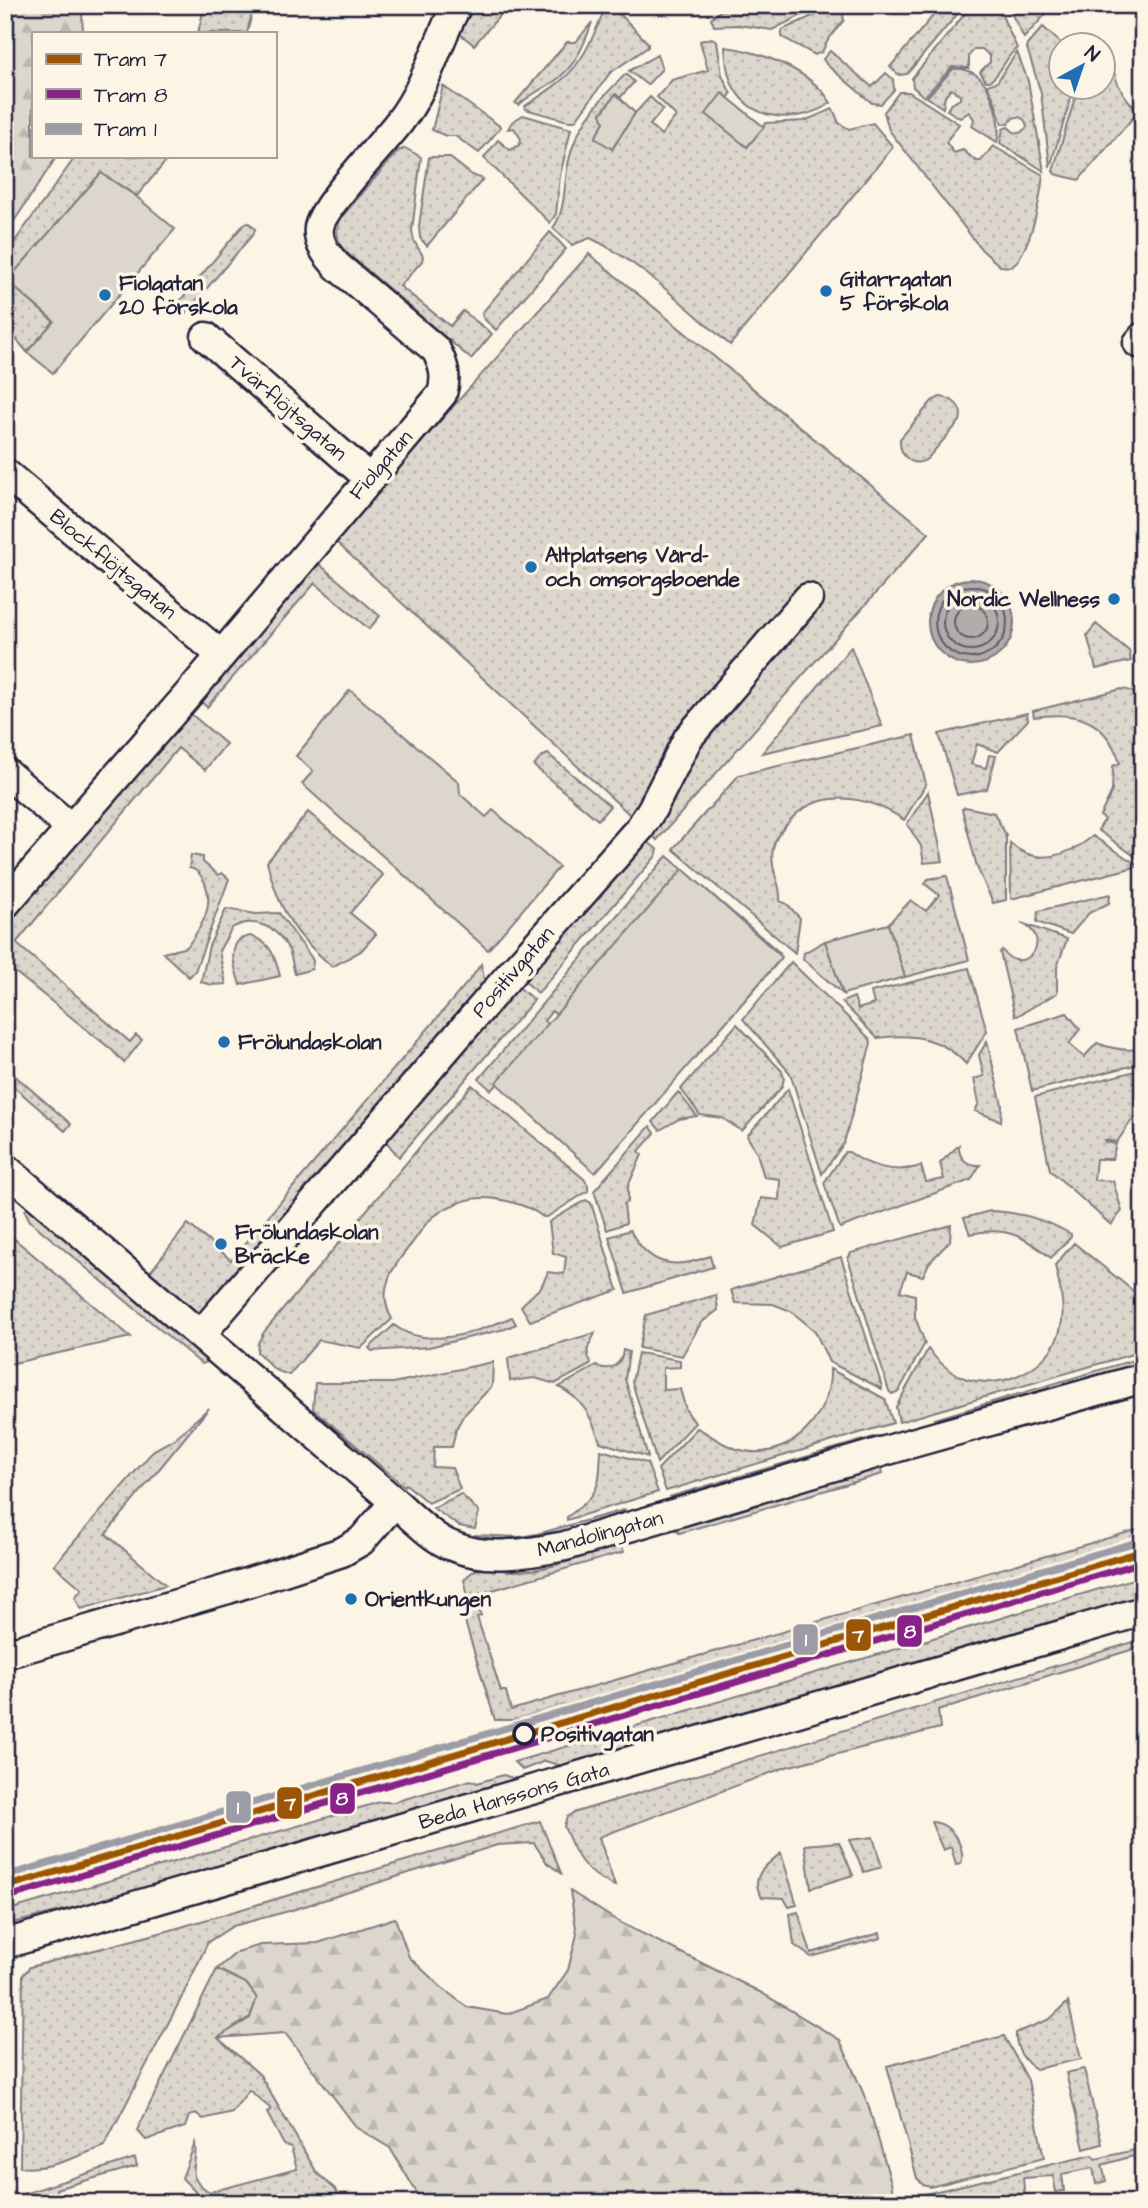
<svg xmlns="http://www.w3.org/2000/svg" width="1148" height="2208" font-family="'Architects Daughter',sans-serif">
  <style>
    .grass { fill: url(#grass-dots); stroke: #7f7c84; stroke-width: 2 }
    .forest { fill: url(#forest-firs); stroke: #7f7c84; stroke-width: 2 }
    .park { fill: #dcd6cc; stroke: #7f7c84; stroke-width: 2 }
    .water { fill: #b2adab; stroke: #78757e; stroke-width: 2 }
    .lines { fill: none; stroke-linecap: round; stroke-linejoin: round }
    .shore { stroke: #5c5a68; stroke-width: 2 }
    .minor-casing { stroke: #22223b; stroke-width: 33 }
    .minor { stroke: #fcf5e5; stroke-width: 28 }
    .tram-1-casing { stroke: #fcf5e5; stroke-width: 12 }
    .tram-2-casing { stroke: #fcf5e5; stroke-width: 12 }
    .tram-3-casing { stroke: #fcf5e5; stroke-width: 12 }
    .tram-1 { stroke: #9c5506; stroke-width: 7 }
    .tram-2 { stroke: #872387; stroke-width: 7 }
    .tram-3 { stroke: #9c9ca7; stroke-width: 7 }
    .poi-dot { fill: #1f6fb2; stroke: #fcf5e5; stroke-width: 2.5 }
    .stop-dot { fill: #fcf5e5; stroke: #22223b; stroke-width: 3.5 }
    .labels { text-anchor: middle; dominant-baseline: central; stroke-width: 7; stroke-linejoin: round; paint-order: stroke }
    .poi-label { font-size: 21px; font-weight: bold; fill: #22223b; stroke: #fcf5e5; text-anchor: start }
    .street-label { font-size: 21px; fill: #22223b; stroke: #fcf5e5 }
    .stop-label { font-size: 21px; font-weight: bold; fill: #22223b; stroke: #fcf5e5; text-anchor: start }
    .line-badge { stroke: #fcf5e5; stroke-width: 2.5 }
    .badge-label { font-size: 19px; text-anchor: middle; font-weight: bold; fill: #fff }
  </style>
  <defs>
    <pattern id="grass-dots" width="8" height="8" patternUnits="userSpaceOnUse" patternTransform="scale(1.75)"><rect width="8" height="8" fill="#dcd6cc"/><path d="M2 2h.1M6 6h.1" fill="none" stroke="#bcb7b0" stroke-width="1.8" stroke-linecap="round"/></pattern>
    <pattern id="forest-firs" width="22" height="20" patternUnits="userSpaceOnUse" patternTransform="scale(1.75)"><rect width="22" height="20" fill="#dcd6cc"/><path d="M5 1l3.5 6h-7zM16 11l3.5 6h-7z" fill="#bcb7b0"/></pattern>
  </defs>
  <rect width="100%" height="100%" fill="#fcf5e5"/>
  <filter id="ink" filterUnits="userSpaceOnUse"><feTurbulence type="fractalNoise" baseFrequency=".0143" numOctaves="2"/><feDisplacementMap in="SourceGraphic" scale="14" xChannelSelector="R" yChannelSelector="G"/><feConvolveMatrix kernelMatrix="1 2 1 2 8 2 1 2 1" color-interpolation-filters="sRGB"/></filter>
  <g filter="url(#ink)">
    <path class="grass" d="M216,5H254L247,33H198L204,8Z
      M476,5H509L474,45L459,33Z
      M728,5H822L772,30L739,25L714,26L711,18Z
      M942,5H965L907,74L899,75L890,67Z
      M972,5H997L1017,48C1005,57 1002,73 990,81H986L980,72L990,62V56L982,49H974L969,56V68L952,67L924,97L913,87L912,78Z
      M1007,5H1054L1024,38Z
      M834,6L842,11L844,20L828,40L822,52L815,55L782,37V31L784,29Z
      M614,11L622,16L648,43V47L610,73L575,121H568L525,109V106C570,77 582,67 602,15L606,12Z
      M592,22C584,46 574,69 552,83C540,90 529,95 519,105L515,103L567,42H576Z
      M1043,27L1063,45L1060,46V88H1074L1050,167L1041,93L1027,48V45Z
      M712,38L717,41L722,75L731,94L728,98L723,94L747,147L766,123L804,121L833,109L839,123L849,129L873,123L893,147L730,345C690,311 637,259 590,238L572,245L553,228C567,209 563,183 569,160C576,126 601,97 626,74L634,82L620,98L615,95L601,113L604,122L595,138L613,148L635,113L650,97L663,109L650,125L661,135L676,116L657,97L672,80L708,70L700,41Z
      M725,47C760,51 812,71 831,103C799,124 752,123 733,86C727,74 726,60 725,47Z
      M1103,49C1113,58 1113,73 1118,84C1123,95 1130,103 1138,112L1079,180L1055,174L1053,171L1078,88H1102Z
      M830,51L872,87L886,73L893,79L894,90L881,104L872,103L827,65L823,59Z
      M1017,52L1028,81L1044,171L1000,143L1003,129L1008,127L1014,132L1020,133L1027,127C1026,119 1020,115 1013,118L1008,124H1002L994,99L987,85L997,82Z
      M657,55L662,69L647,85L629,71Z
      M953,69C960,68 968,70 975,74C991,83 1003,126 997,142L972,126L974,119L969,112L960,118L947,110L950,105L960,99V95L951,89L945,96L943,108L927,97Z
      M443,86L501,127L479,153L455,136H446L432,130Z
      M899,92H909L959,124L946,142L954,153L963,150L976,161H981L993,146L1043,175C1040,201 1031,249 1012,267L1000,266L982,250L889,130L884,112Z
      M523,115L571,129L560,176L556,214L550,223L484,158L498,140L510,150L519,145L521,139L514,128L508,129L512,122Z
      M405,148L421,157L412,231L414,241L423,256L422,261L400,286L450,326L463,311L492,334L471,359L339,246L337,231L340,219L398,151Z
      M76,156H168V159L137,196L101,173L7,281L54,322L27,352L5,326V255Z
      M429,157H449L472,175L483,179L427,246L420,238L419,226Z
      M249,223L255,229L254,233L184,315H176L173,311L174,308L244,224Z
      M550,232L566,249L496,330L483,318L482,313Z
      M589,254L929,533L657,840L334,540Z
      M940,397C953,398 964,407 960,421L927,459C912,469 899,455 900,439L932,401Z
      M319,564L380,616L369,629L315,583L207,707L200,701Z
      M1096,624L1129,651L1131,661L1096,669L1087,635Z
      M851,647L882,726L762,753Z
      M1122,689C1132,690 1140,695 1143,706V862L1098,830L1105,819L1100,816L1112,791L1113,766L1120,763C1106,719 1077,711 1034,717L1033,711Z
      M190,713L226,744L205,770L178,748L16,943L130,1042L136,1035L142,1040L124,1063L112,1050L5,964V928Z
      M1027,713L1028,720L998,752L977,744L971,764L986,768L989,755L996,756L987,789L957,795L939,734Z
      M914,735L926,784L904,820C867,795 816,786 786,825C780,832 775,838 773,848C769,870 782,884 780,901L787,904L800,918L795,953L673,849L739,775Z
      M548,754L610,806L598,820L534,766L541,757Z
      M928,792L943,861L924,863L921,846L907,824Z
      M965,807L994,813L1006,835V900L993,903L977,867L962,809Z
      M308,812L383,875L350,913L376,934L361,951L332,967C322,957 310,947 301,936C284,916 273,887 267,862Z
      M1093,836L1139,866L1011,899L1010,843C1035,867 1069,856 1093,836Z
      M648,842L658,850L656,856L538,993L519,976L579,911L584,914Z
      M191,855L203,857V862L218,875L222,873L229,879L195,971L189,977L163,953L187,947C201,927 215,907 205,883C201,875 197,869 189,868Z
      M667,856L780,953L779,961L712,1038L697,1035L596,1047L552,1011L544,1021L575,1049L504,1079L491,1090L479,1079Z
      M947,876L969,960L905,977L888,924L911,900L926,911L939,895L925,884L928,879Z
      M1110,894L1109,903L1089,913L1071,934L1037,922L1038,911Z
      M226,909L256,914L279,913L311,957L313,961L312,969L295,974C293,967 292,960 290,953C280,928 255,915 232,928L219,951L226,984L212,985L201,982L209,946Z
      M1021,923L1067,939L1057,967V993L1017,1016H1015L1000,952L1002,950C1022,979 1057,939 1021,923Z
      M250,936C271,941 275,957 280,976L240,985C236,970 227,951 240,939Z
      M825,941L843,994L803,959L804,953Z
      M791,962L870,1039L871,1043L844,1143L822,1174L790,1073L743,1019Z
      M481,964L487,993L209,1317L192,1315L146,1277L188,1224L231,1260L472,977Z
      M969,968L987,1031L966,1064C941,1037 912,1033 877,1038L842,1002L854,997L858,1009L874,1004L871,992Z
      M515,984L534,1000L399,1157L387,1143L389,1134Z
      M1067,1013L1080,1029L1069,1044L1084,1057L1097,1043C1110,1048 1128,1052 1143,1048V1063L1032,1091L1018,1028Z
      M737,1024L782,1071L784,1078L782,1087L742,1131L722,1118L700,1115L681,1089Z
      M987,1041L1002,1105L1001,1121L975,1111L979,1103L974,1079L984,1076L979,1055Z
      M5,1067L71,1124L65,1131L5,1079Z
      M1143,1069V1113L1132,1120L1117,1142L1104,1140L1105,1142L1116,1144L1112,1159H1096L1094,1180L1113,1181L1122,1211L1111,1225L1050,1170L1035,1097Z
      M472,1085L584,1179L588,1185V1191L547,1217H543C526,1203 489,1194 467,1200C456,1203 442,1210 433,1217C425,1223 419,1234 413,1242C394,1265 375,1289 392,1319L361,1348L319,1340L289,1375L275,1370L257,1352L258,1343L264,1332Z
      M788,1089L833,1232L782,1247L755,1225L761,1198L779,1200L780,1179L764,1177L757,1153L747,1136Z
      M678,1092L697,1116L679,1119L660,1130L653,1122Z
      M650,1126L655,1133L639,1151L642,1155L628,1186V1202L624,1204L626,1223L607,1230L594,1191Z
      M959,1145C958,1158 967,1166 980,1165L971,1180L840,1228L824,1183L845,1152H849C869,1167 896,1174 921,1166L926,1182L944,1179L940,1163Z
      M586,1200L591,1203L618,1290L530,1321L521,1306L541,1287L548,1272L564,1274L566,1257L553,1253L549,1222Z
      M28,1205L210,1361L202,1364L199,1362L30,1221L25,1211Z
      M990,1211C1020,1212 1045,1219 1071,1234V1237L1051,1258C1024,1236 1006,1226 970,1234L964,1218Z
      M951,1225L950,1241L929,1263L923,1276L907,1272L900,1291L915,1295V1317L925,1343L899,1391L892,1394L889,1391L848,1258L851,1253Z
      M630,1230C649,1266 674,1270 710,1256L713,1267L627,1293L609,1237Z
      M5,1231L131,1337L5,1365Z
      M1074,1243L1143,1299V1351L899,1422L896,1407L928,1349C938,1362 951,1373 967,1379C1004,1390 1047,1368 1059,1334C1067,1309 1060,1289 1055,1265Z
      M841,1257L882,1387V1389L829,1362L815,1331L791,1311L773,1304L735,1303L731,1290Z
      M716,1295L718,1310L701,1323L682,1356L639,1348L646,1315Z
      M512,1317L516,1324L505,1329L429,1347L372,1351L369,1348L394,1325C427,1351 478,1332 512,1317Z
      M595,1333C591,1343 583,1350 591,1362L590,1365L555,1384L535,1378L510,1381L508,1358Z
      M623,1350L629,1352L625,1379L648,1457L600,1442C592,1418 583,1399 559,1387L596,1366C610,1372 622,1365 623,1350Z
      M638,1353L680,1360V1367L663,1368V1390L680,1389L686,1410L695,1423L657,1463L632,1382Z
      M1143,1357V1364L1128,1369L939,1422L935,1419Z
      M493,1362L492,1386L463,1416L456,1429L452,1447H434L433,1467L452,1468L460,1489L428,1503L406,1484L404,1486L313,1409L315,1383H393Z
      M830,1369L885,1399L893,1423L666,1491L658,1469L697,1428C713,1436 726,1448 745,1451C792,1460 832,1414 830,1369Z
      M209,1408L106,1534L166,1585L81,1609L75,1597L82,1589L54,1565L154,1450L174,1439Z
      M877,1436L882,1438L690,1498L669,1497Z
      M601,1450L647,1463L658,1492L567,1520V1517C600,1493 599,1489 601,1450Z
      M880,1466L882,1474L679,1533L675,1528V1526Z
      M461,1494L479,1512L475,1529L459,1526L433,1508Z
      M624,1510L618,1516L534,1541L472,1540L475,1535L520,1537L537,1534Z
      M1143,1528V1544L667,1682L623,1700L620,1693L570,1708L564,1705L514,1720H495L466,1625L465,1613L469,1600L464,1580C479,1560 495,1571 514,1571C550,1571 586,1555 620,1545L624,1552L475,1595L481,1616L477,1617L501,1691H506L511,1710Z
      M1143,1576V1602L562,1766L545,1761L522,1770L514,1762Z
      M1143,1639V1655L1140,1647L938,1710L940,1728L786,1767L599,1837L615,1886C584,1873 576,1857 564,1826L567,1817L573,1813Z
      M503,1775L516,1779L229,1868L5,1925V1911L380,1802H394L471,1780L477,1783Z
      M540,1821L561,1873L547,1863L534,1843L497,1845L289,1911L233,1926L208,1942L183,1995L104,2146C78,2156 49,2171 20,2167L23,1975L30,1967L171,1930Z
      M931,1822C950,1822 967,1847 961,1864L956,1865L951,1847L943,1850Z
      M873,1837L882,1867L864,1872L849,1840Z
      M839,1842L853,1875L811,1888L805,1845Z
      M781,1853L797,1905L789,1907L784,1898L762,1897C748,1877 766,1865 781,1853Z
      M798,1912L811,1953L880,1933L881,1938L811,1957L794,1945L790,1914Z
      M217,1969L246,1983L257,1998L250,2017L218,2038L260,2075L317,2173L335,2189L344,2203H309L304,2196L277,2203H206L182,2178L195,2143C199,2165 182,2176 210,2192L297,2169L291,2147L284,2145L267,2113L271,2109L249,2090L232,2112L203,2119L197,2114L189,2116L185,2127L146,2140L137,2130Z
      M1068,2002L1081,2059L1036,2069C1024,2062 1015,2048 1016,2033L1050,2019Z
      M1004,2036L1028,2080L1044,2158L930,2187L923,2185L917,2178L887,2066Z
      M1084,2069L1102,2144L1084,2149L1066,2073Z
      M1143,2148V2173L1139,2174L1133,2156L1102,2165L1106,2181L1096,2184L1093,2168L1062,2174L1064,2191L1056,2192L1053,2176L1023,2178L1025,2200L955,2197L934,2203H921L920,2195L1092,2155L1096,2159Z
      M135,2158L137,2166L56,2189L59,2203H16L23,2194Z"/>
    <path class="forest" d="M5,5H85L82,13L83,33H33V156H57L5,235Z
      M570,1891L619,1922L760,1992L840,2040L868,2104L892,2186L893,2203H423L390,2148L357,2128L285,2033L217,2038L250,2018L257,1998L246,1983L217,1969L237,1952L261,1945L318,1943L395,1918L409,1957L441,1987L467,2007L507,2014L548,1999L568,1970L577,1934Z"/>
    <path class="park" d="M722,93L764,127L747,147L706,114Z
      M616,94L635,113L612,149L595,138L604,122L601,114Z
      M101,173L137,197L175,229L53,373L27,352L54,321L7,281Z
      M350,690L459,782L460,794L486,817L493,810L559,867L488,950L302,784L313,771L296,756Z
      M683,869L782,957L595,1173L496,1083Z
      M888,924L905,977L843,994L825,941Z"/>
    <path class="water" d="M928 622a43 43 0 1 1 86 0a43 43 0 1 1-86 0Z"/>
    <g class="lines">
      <path class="shore" d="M935 622a36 36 0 1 1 72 0a36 36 0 1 1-72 0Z
        M943 622a28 28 0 1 1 56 0a28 28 0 1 1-56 0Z
        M954 622a17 17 0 1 1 34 0a17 17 0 1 1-34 0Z"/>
      <defs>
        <path id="minor" d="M206,337L370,479
          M1138,343L1143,337
          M5,473L221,655
          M5,772L71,828
          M5,904L186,697L442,394C447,377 444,365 436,350L337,266C328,256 317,243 319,228C321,207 384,143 400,121C427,86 436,44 457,5
          M5,1168L395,1502
          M201,1334L508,977L640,828L652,809L688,738L808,598
          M5,1654L228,1589L342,1552L361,1541L395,1502C411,1516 433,1539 452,1546C488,1561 528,1553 565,1546L905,1445L1143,1378
          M5,1944L1143,1611"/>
      </defs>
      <use href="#minor" class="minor-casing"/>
      <use href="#minor" class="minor"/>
      <defs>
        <path id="tram-1" d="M5,1887L1143,1551"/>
        <path id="tram-2" d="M8,1897L1143,1562"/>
        <path id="tram-3" d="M5,1876L1140,1541"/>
      </defs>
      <use href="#tram-1" class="tram-1-casing"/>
      <use href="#tram-2" class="tram-2-casing"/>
      <use href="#tram-3" class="tram-3-casing"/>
      <use href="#tram-1" class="tram-1"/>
      <use href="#tram-2" class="tram-2"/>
      <use href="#tram-3" class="tram-3"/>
    </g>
  </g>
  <g class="poi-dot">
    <circle cx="826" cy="291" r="7"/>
    <circle cx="105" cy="295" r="7"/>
    <circle cx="531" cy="567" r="7"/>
    <circle cx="1114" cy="599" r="7"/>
    <circle cx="224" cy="1042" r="7"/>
    <circle cx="221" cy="1244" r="7"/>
    <circle cx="351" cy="1599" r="7"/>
  </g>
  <circle class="stop-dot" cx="524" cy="1734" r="10"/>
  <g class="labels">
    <g class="poi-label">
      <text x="840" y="279">Gitarrgatan<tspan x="840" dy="24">5 förskola</tspan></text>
      <text x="119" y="283">Fiolgatan<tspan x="119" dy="24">20 förskola</tspan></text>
      <text x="545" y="555">Altplatsens Vård-<tspan x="545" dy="24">och omsorgsboende</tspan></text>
      <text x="1100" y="599" text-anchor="end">Nordic Wellness</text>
      <text x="238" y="1042">Frölundaskolan</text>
      <text x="235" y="1232">Frölundaskolan<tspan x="235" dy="24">Bräcke</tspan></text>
      <text x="365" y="1599">Orientkungen</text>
    </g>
    <g class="street-label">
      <text transform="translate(288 408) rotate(41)">Tvärflöjtsgatan</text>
      <text transform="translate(381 465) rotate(-49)">Fiolgatan</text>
      <text transform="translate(113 564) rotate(40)">Blockflöjtsgatan</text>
      <text transform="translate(513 972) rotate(-49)">Positivgatan</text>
      <text transform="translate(600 1534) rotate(-15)">Mandolingatan</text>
      <text transform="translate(514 1796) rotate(-16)">Beda Hanssons Gata</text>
    </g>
    <g class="stop-label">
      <text x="541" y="1734">Positivgatan</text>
    </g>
  </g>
  <g class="line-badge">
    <rect x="896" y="1614" width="27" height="34" rx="7" fill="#872387"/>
    <rect x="845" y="1618" width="27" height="34" rx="7" fill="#9c5506"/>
    <rect x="792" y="1623" width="27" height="33" rx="7" fill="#9c9ca7"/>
    <rect x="329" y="1782" width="27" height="33" rx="7" fill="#872387"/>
    <rect x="276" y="1786" width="27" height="34" rx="7" fill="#9c5506"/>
    <rect x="225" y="1790" width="27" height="34" rx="7" fill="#9c9ca7"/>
  </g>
  <g class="badge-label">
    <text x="910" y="1638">8</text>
    <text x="858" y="1642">7</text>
    <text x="806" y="1646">1</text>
    <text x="342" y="1805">8</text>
    <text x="290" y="1810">7</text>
    <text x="238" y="1814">1</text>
  </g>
  <rect width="1148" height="2208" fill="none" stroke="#fcf5e5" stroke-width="28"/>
  <rect x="14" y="14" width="1120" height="2180" fill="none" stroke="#22223b" stroke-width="2.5" filter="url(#ink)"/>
  <rect x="32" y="32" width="245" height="126" fill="#fcf5e5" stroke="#a5a1a1" stroke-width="2"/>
  <rect x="46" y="54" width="35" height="10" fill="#9c5506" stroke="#a5a1a1" stroke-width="2"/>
  <text x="94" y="66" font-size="21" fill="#22223b">Tram 7</text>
  <rect x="46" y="89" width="35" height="10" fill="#872387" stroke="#a5a1a1" stroke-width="2"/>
  <text x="94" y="102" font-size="21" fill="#22223b">Tram 8</text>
  <rect x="46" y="124" width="35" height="10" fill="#9c9ca7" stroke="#a5a1a1" stroke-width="2"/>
  <text x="94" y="136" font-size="21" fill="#22223b">Tram 1</text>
  <g transform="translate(1082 66) rotate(40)"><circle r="33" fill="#fcf5e5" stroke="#a5a1a1" stroke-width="2"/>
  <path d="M0-5L12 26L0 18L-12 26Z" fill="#1f6fb2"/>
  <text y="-10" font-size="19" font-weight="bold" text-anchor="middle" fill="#22223b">N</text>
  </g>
</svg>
